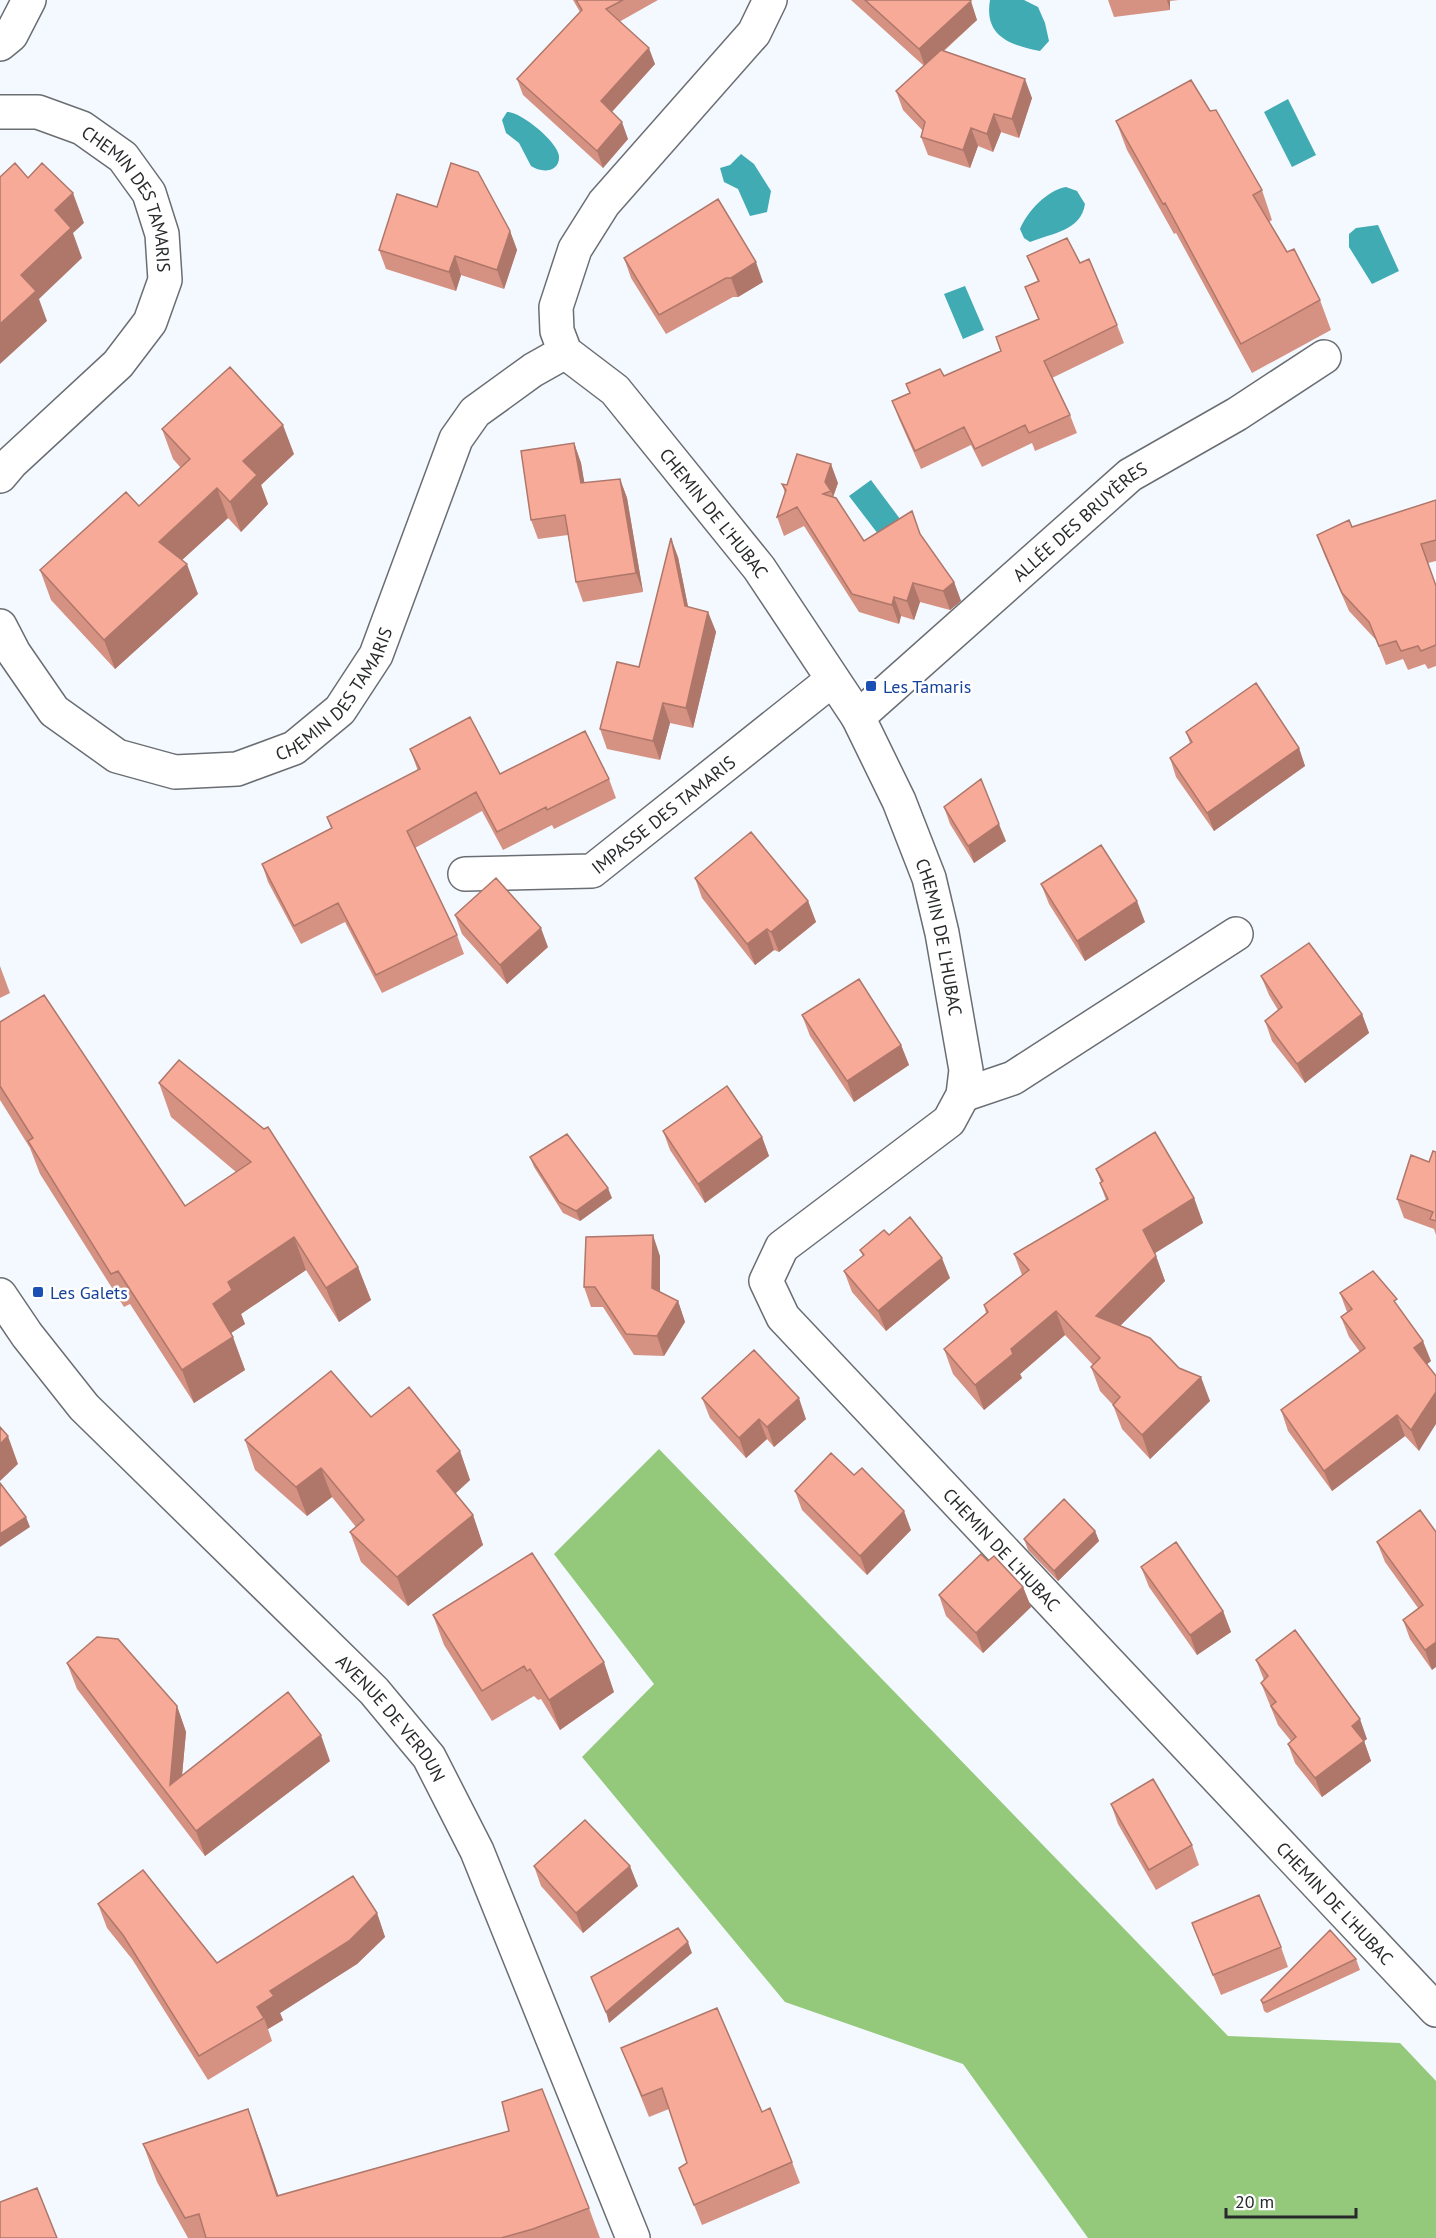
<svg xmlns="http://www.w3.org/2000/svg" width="1436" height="2238" font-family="'PT Sans',sans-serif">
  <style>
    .forest { fill: #94c87a }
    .water { fill: #41abb4 }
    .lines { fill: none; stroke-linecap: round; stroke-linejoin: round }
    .street-casing { stroke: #6a6e73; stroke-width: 36 }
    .secondary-casing { stroke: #6a6e73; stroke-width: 36 }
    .street { stroke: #fff; stroke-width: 33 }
    .secondary { stroke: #fff; stroke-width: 33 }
    .wall { fill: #d59283 }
    .shaded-wall { fill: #ae776a }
    .building { fill: #f8aa98; stroke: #ae776a; stroke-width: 1.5 }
    .transit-dot { fill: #1a4fb4; stroke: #fff; stroke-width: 2 }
    .labels { text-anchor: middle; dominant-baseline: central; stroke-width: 5; stroke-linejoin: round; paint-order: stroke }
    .street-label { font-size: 18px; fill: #27292b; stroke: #fff }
    .transit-label { font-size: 18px; fill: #164399; stroke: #fff; text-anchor: start }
  </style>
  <rect width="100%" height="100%" fill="#f4f9ff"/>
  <path class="forest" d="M659,1449L1228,2036L1400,2043L1436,2081V2238H1088L963,2064L785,2002L582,1757L654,1684L554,1554Z"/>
  <path class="water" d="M990,0H1024L1038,7L1045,23L1049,41L1040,51C1009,45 984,36 990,0Z
    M1288,99L1316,155L1292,167L1264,112Z
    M507,112C520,111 558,142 559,156C560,173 541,173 531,166L519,143L506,133L502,120Z
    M741,154L754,164L771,191L767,212L750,216L738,189L724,182L720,168L730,165Z
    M1066,187L1077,191L1085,204C1081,231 1052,233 1030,242L1024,238L1020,229C1027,212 1047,190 1066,187Z
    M1378,225L1399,271L1372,284L1349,247V234L1356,228Z
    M965,286L984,330L963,339L944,294Z
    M871,480L909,531L888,547L849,496Z"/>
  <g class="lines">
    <defs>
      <g id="street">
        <path id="s1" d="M770,0L754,33L604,203L575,249L556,307L557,331L565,352L615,390L759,568L858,717L899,801L929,878L942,933L966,1070L963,1095L949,1121L782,1247L766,1281L783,1317L1436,2010"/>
        <path d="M0,44L11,35L29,0"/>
        <path id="s2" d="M0,112H38L82,128L123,157L149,193L162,234L165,280L150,322L118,364L11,463L0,476"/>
        <path id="s3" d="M0,626L14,653L54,711L117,756L175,772L237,769L294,748L340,710L376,655L456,439L475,412L533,370L565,352"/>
        <path id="s4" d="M858,717L1130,475L1237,414L1324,357"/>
        <path id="s5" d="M465,874L592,871L832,680"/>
        <path d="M963,1095L1013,1078L1236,934"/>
      </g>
      <g id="secondary">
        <path id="s6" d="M0,1295L27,1335L84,1407L374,1691L429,1757L477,1851L633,2238"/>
      </g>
    </defs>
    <use href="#street" class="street-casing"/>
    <use href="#secondary" class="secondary-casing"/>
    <use href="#street" class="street"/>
    <use href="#secondary" class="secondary"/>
  </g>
  <path class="wall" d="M573,0H658L619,22L655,64L612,112L628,139L603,168L523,95L517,79L580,12Z
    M851,0H969L977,20L944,51L1032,98L1019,138L1001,132L993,152L978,146L970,168L928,155L921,137L923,131L903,110L896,91L924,66Z
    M1108,0H1179L1170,1V10L1114,17Z
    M1210,111L1262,190L1272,220L1269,222L1287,252L1320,300L1331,330L1252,373L1176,233L1174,234L1127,150L1116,121Z
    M510,231L517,250L504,289L461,275L456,291L386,269L379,250Z
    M1027,256L1080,263L1117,325L1124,343L1052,378L1070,415L1077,433L1035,451L1032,443L982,467L971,445L921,469L899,419L892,401L1001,351L1038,319L1025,287L1038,282Z
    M624,258L763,282L738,297H733L666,334L631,278Z
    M162,429L294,454L261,485L268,504L241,532L228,518L182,560L198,594L115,669L51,600L40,570L139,506L181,468L173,459Z
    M574,443L581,463L584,483L620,479L627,498L643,592L583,602L576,582L568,535L538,539L531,520Z
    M838,483L833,497L864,541L920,535L954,582L961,601L950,610L920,602L914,620L901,616L899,624L859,612L804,526L784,536L777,517L785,493L782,484L787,485Z
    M1436,500V561L1428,563L1436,586V666L1428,669L1425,664L1408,670L1403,659L1386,665L1376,640L1349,611L1324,554L1317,535L1352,527Z
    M678,557L688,607L708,612L716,632L693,728L670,723L660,760L607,749L600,729L639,667Z
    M1186,732L1299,748L1305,766L1214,831L1176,777L1170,758L1190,743Z
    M410,749L500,774L609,779L616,798L554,829L552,825L503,850L482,811L415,848L457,935L464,954L382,993L345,922L301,944L268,882L262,864L331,828L327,817L418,771Z
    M944,807L1006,841L974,863L950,824Z
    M695,878L808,901L816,922L779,952L774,950L755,965L702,898Z
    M1041,884L1145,922L1085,961L1049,904Z
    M455,915L548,947L507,984L462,934Z
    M0,966L10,993L0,998Z
    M1261,976L1362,1014L1369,1033L1305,1083L1272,1041L1265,1021L1278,1010L1269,995Z
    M802,1015L901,1045L909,1065L854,1102L810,1036Z
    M0,1022L185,1206L236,1172L171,1117L159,1083L179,1060L358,1267L371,1300L339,1322L306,1270L241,1314L245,1324L231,1333L245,1370L194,1403L130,1304L124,1307L40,1174L30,1148L0,1100Z
    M663,1131L762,1137L769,1156L705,1203L670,1150Z
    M1436,1152V1235L1434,1229L1404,1218L1397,1199L1429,1162Z
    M530,1157L612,1198L580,1221L563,1213L534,1167Z
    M1096,1169L1194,1198L1203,1223L1155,1253L1165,1281L1120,1326L1210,1401L1150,1459L1122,1429L1113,1405L1100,1391L1091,1367L1093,1365L1065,1335L1020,1374L1022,1378L984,1410L953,1374L944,1349L986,1313L984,1305L1022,1275L1014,1254L1106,1200L1100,1183L1101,1182Z
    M860,1250L950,1278L886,1331L852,1292L844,1271L863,1256Z
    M660,1256V1292L678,1301L685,1322L664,1356L634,1355L603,1307H591L584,1287Z
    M1340,1293L1400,1309L1431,1361L1427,1364L1419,1451L1405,1436L1332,1491L1288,1431L1281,1410L1360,1352L1349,1337L1341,1317L1347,1312Z
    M702,1398L806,1419L774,1447L767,1439L746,1458L710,1418Z
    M371,1417L460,1451L470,1480L455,1494L473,1515L483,1545L408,1606L361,1562L350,1532L356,1527L332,1497L307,1516L255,1470L245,1440Z
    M795,1491L911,1530L867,1575L802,1510Z
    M1420,1510L1432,1670L1410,1639L1403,1620L1418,1608L1385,1562L1377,1542Z
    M1095,1531L1099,1541L1058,1581L1028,1550L1024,1539Z
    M988,1561L1023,1587L1031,1607L983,1653L946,1616L939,1595Z
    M1141,1567L1223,1611L1231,1632L1197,1655L1149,1587Z
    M433,1615L614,1692L560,1730L541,1699L538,1700L534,1696L492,1721L444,1645Z
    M1256,1660L1367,1739L1364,1741L1371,1761L1322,1797L1295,1763L1288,1744L1291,1741L1278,1725L1261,1683L1264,1680Z
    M67,1663L177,1706L186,1732L182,1775L330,1761L205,1856L77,1689Z
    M1111,1804L1192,1845L1199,1865L1156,1890L1118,1824Z
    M534,1866L638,1886L583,1933L541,1886Z
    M98,1904L217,1963L377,1913L385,1937L357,1964L280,2013L283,2020L268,2029L272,2041L208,2080L132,1959L107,1928Z
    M1192,1923L1281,1947L1288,1967L1221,1995Z
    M1356,1959L1360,1970L1267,2013L1264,2011L1261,2000Z
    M621,2048L762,2112L792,2162L800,2183L702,2225L679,2168L687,2163L669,2109L649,2117Z
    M248,2109L278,2195L589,2208L600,2238H188L157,2182L143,2144Z"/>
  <path class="shaded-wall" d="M1167,0H1169L1170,1V10Z
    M971,1L977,20L925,67L919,49Z
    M649,48L655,64L607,117L601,101Z
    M1025,79L1032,98L1019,138L1012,119Z
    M994,114L1001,132L993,152L987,134Z
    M622,122L628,139L603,168L597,151Z
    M971,128L978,146L970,168L963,150Z
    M73,193L84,223L73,233L82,258L39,299L47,321L0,364V324L21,275L55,210Z
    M510,231L517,250L504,289L497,270Z
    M455,256L461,275L456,291L449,272Z
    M756,262L763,282L738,297L731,278Z
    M283,425L294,454L261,485L268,504L241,532L230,502L243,461Z
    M574,443L581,463L588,503L581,483Z
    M831,464L838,483L833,497L831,491L825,482Z
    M620,479L627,498L643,592L636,573Z
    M217,488L228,518L170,571L159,542Z
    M671,538L678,557L692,626L685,606Z
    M187,564L198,594L115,669L104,640Z
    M954,582L961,601L950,610L943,591Z
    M913,583L920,602L914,620L907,601Z
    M894,597L901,616L899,624L892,605Z
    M708,612L716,632L693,728L686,708Z
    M663,703L670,723L660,760L653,741Z
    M1299,748L1305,766L1214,831L1207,813Z
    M999,824L1006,841L974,863L968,846Z
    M808,901L816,922L779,952L771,932Z
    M1137,901L1145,922L1085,961L1077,941Z
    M541,928L548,947L507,984L500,965Z
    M767,929L774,950L755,965L747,944Z
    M1362,1014L1369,1033L1305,1083L1297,1064Z
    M901,1045L909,1065L854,1102L847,1081Z
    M762,1137L769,1156L705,1203L698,1184Z
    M608,1188L612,1198L580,1221L576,1211Z
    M1194,1198L1203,1223L1152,1255L1143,1230Z
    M653,1235L660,1256V1309L652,1288Z
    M294,1237L306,1270L241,1314L245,1324L225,1337L213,1304L228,1282Z
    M1156,1256L1165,1281L1105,1341L1096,1316Z
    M942,1258L950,1278L886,1331L878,1311Z
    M358,1267L371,1300L339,1322L326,1288Z
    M678,1301L685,1322L664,1356L657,1336Z
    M1056,1311L1065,1335L1020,1374L1022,1378L984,1410L975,1385L1011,1349Z
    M233,1337L245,1370L194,1403L182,1370Z
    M1423,1341L1431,1361L1421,1369L1414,1348Z
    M1201,1377L1210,1401L1150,1459L1142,1435Z
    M1436,1392V1424L1419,1451L1411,1430Z
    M799,1398L806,1419L774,1447L767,1427Z
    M1397,1415L1405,1436L1332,1491L1324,1471Z
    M759,1419L767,1439L746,1458L739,1438Z
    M8,1436L18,1464L0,1481V1444Z
    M460,1451L470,1480L448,1500L437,1471Z
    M321,1468L332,1497L307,1516L296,1487Z
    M904,1511L911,1530L867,1575L860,1556Z
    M473,1515L483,1545L408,1606L397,1577Z
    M26,1517L30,1527L0,1547V1534Z
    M1095,1531L1099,1541L1058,1581L1054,1571Z
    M1023,1587L1031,1607L983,1653L976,1633Z
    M1223,1611L1231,1632L1197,1655L1190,1635Z
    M1436,1642V1667L1432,1670L1425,1650Z
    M604,1662L614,1692L560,1730L549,1700Z
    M177,1706L186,1732L179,1809L170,1785Z
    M1360,1719L1367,1739L1364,1741L1371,1761L1322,1797L1315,1778L1352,1726Z
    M321,1735L330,1761L205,1856L196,1831Z
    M630,1866L638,1886L583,1933L576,1913Z
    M377,1913L385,1937L357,1964L280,2013L283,2020L268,2029L264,2018L257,2007L270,1991Z
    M688,1942L692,1953L609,2023L606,2012Z
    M248,2109L262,2147L291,2233L277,2196Z"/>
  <path class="building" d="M576,0H623L606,9L649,48L601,101L622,122L597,151L517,79L582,10Z
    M865,0H969L971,1L919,49Z
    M941,50L1025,79L1012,119L994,114L987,134L971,128L963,150L921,137L925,122L896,91Z
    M1191,80L1210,111L1216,110L1262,190L1253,195L1287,252L1294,249L1320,300L1241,344L1165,203L1163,204L1116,121Z
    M15,163L28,178L42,163L73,193L55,210L71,228L21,275L36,291L0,324V177Z
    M451,163L478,172L510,231L497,270L455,256L449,272L379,250L397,194L437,207Z
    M718,199L756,262L731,278H726L659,315L624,258Z
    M1067,238L1080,263L1089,259L1117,325L1044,361L1070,415L1029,433L1025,425L975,449L964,427L915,451L892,401L910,393L906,384L940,369L944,376L1001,351L996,337L1039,319L1025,287L1039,281L1027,256Z
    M230,367L283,425L243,461L257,475L230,502L217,488L159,542L187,564L104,640L40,570L126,492L139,506L190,459L162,429Z
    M574,443L581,483L620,479L636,573L576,582L565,515L531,520L521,451Z
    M797,454L831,464L825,482L831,491L823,494L836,498L864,541L912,511L920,534L954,582L943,591L913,583L907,601L894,597L892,605L852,594L797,507L777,517L786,490L782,484L787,485Z
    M1436,500V540L1421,544L1436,586V645L1421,651L1418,646L1401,651L1396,641L1379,646L1369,622L1342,593L1317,535L1349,520L1352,527Z
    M671,538L685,606L708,612L686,708L663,703L653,741L600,729L617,662L639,667Z
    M1256,683L1299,748L1207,813L1170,758L1192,742L1186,732Z
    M470,717L500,774L585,731L609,779L547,810L546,807L497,832L476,792L407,831L457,935L376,975L338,903L294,926L262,864L332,828L327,817L420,769L410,749Z
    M981,779L999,824L968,846L944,807Z
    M751,832L808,901L771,932L767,929L747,944L695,878Z
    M1101,845L1137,901L1077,941L1041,884Z
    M496,878L541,928L500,965L455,915Z
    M1309,943L1362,1014L1297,1064L1265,1021L1282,1007L1261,976Z
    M859,979L901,1045L847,1081L802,1015Z
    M44,995L185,1206L251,1162L159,1083L179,1060L264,1129L268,1127L358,1267L326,1288L294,1237L228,1282L232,1290L213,1304L233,1337L182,1370L118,1271L111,1274L28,1141L33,1138L0,1086V1022Z
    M727,1086L762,1137L698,1184L663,1131Z
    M1155,1132L1194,1198L1143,1230L1156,1256L1096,1316L1150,1338L1179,1368L1201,1377L1142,1435L1113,1405L1120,1397L1091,1367L1100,1358L1056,1311L1011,1349L1013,1354L975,1385L944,1349L988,1312L984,1305L1029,1270L1014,1254L1108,1199L1100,1183L1103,1181L1096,1169Z
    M567,1134L608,1188L576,1211L559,1202L530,1157Z
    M1433,1151L1436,1152V1221L1430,1219L1433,1212L1397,1199L1411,1155L1429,1162Z
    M910,1217L942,1258L878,1311L844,1271L864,1255L860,1250L884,1230L889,1235Z
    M653,1235L652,1288L678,1301L657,1336L626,1334L595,1287H584L586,1237Z
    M1373,1271L1397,1299L1394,1301L1423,1341L1414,1348L1436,1376V1392L1411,1430L1397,1415L1324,1471L1281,1410L1365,1348L1341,1317L1352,1309L1340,1293Z
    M754,1350L799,1398L767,1427L759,1419L739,1438L702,1398Z
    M331,1371L371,1417L409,1387L460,1451L437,1471L473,1515L397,1577L350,1532L364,1520L321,1468L296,1487L245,1440Z
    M0,1427L8,1436L0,1444Z
    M831,1453L854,1475L862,1468L904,1511L860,1556L795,1491Z
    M0,1483L26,1517L0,1534Z
    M1064,1499L1095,1531L1054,1571L1024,1539Z
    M1420,1510L1436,1532V1642L1425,1650L1403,1620L1423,1605L1377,1542Z
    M1176,1542L1223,1611L1190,1635L1141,1567Z
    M532,1553L604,1662L549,1700L530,1669L527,1671L524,1666L482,1691L433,1615Z
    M981,1554L988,1561L994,1556L1023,1587L976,1633L939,1595Z
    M1295,1630L1360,1719L1352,1726L1364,1741L1315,1778L1288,1744L1296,1737L1271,1706L1276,1702L1261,1683L1268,1676L1256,1660Z
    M97,1637L118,1639L177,1706L170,1785L288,1692L321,1735L196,1831L67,1663Z
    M1153,1779L1192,1845L1149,1870L1111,1804Z
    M585,1820L630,1866L576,1913L534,1866Z
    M143,1870L217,1963L353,1876L377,1913L349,1941L270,1991L274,1996L257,2007L264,2018L199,2056L123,1935L98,1904Z
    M1259,1895L1281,1947L1213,1975L1192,1923Z
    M678,1928L688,1942L606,2012L591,1977Z
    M1330,1930L1356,1959L1263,2003L1261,2000Z
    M717,2008L762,2112L770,2108L792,2162L694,2205L679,2168L687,2163L662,2088L642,2096L621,2048Z
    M542,2089L589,2208L533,2229L501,2238H206L199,2214L185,2218L143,2144L248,2109L277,2196L509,2131L502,2102Z
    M37,2188L57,2238H0V2202Z"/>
  <g class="transit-dot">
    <rect x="865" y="680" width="12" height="12" rx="3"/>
    <rect x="32" y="1286" width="12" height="12" rx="3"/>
  </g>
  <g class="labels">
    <g class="street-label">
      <text stroke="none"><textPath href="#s2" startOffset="174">CHEMIN DES TAMARIS</textPath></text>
      <text stroke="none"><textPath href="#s1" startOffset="646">CHEMIN DE L'HUBAC</textPath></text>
      <text stroke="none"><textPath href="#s4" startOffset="296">ALLÉE DES BRUYÈRES</textPath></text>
      <text stroke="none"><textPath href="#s3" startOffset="429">CHEMIN DES TAMARIS</textPath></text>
      <text stroke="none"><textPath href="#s5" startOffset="218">IMPASSE DES TAMARIS</textPath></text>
      <text stroke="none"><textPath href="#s1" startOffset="1132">CHEMIN DE L'HUBAC</textPath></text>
      <text stroke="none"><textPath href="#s1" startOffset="1928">CHEMIN DE L'HUBAC</textPath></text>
      <text stroke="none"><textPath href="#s6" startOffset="578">AVENUE DE VERDUN</textPath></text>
      <text stroke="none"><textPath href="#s1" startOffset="2414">CHEMIN DE L'HUBAC</textPath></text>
    </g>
    <g class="transit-label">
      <text x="883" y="686">Les Tamaris</text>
      <text x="50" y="1292">Les Galets</text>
    </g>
  </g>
  <path d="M1226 2208v9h130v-9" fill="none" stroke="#27292b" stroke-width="3"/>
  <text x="1235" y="2208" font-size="18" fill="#27292b" stroke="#ffffff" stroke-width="4.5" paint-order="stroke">20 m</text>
</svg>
